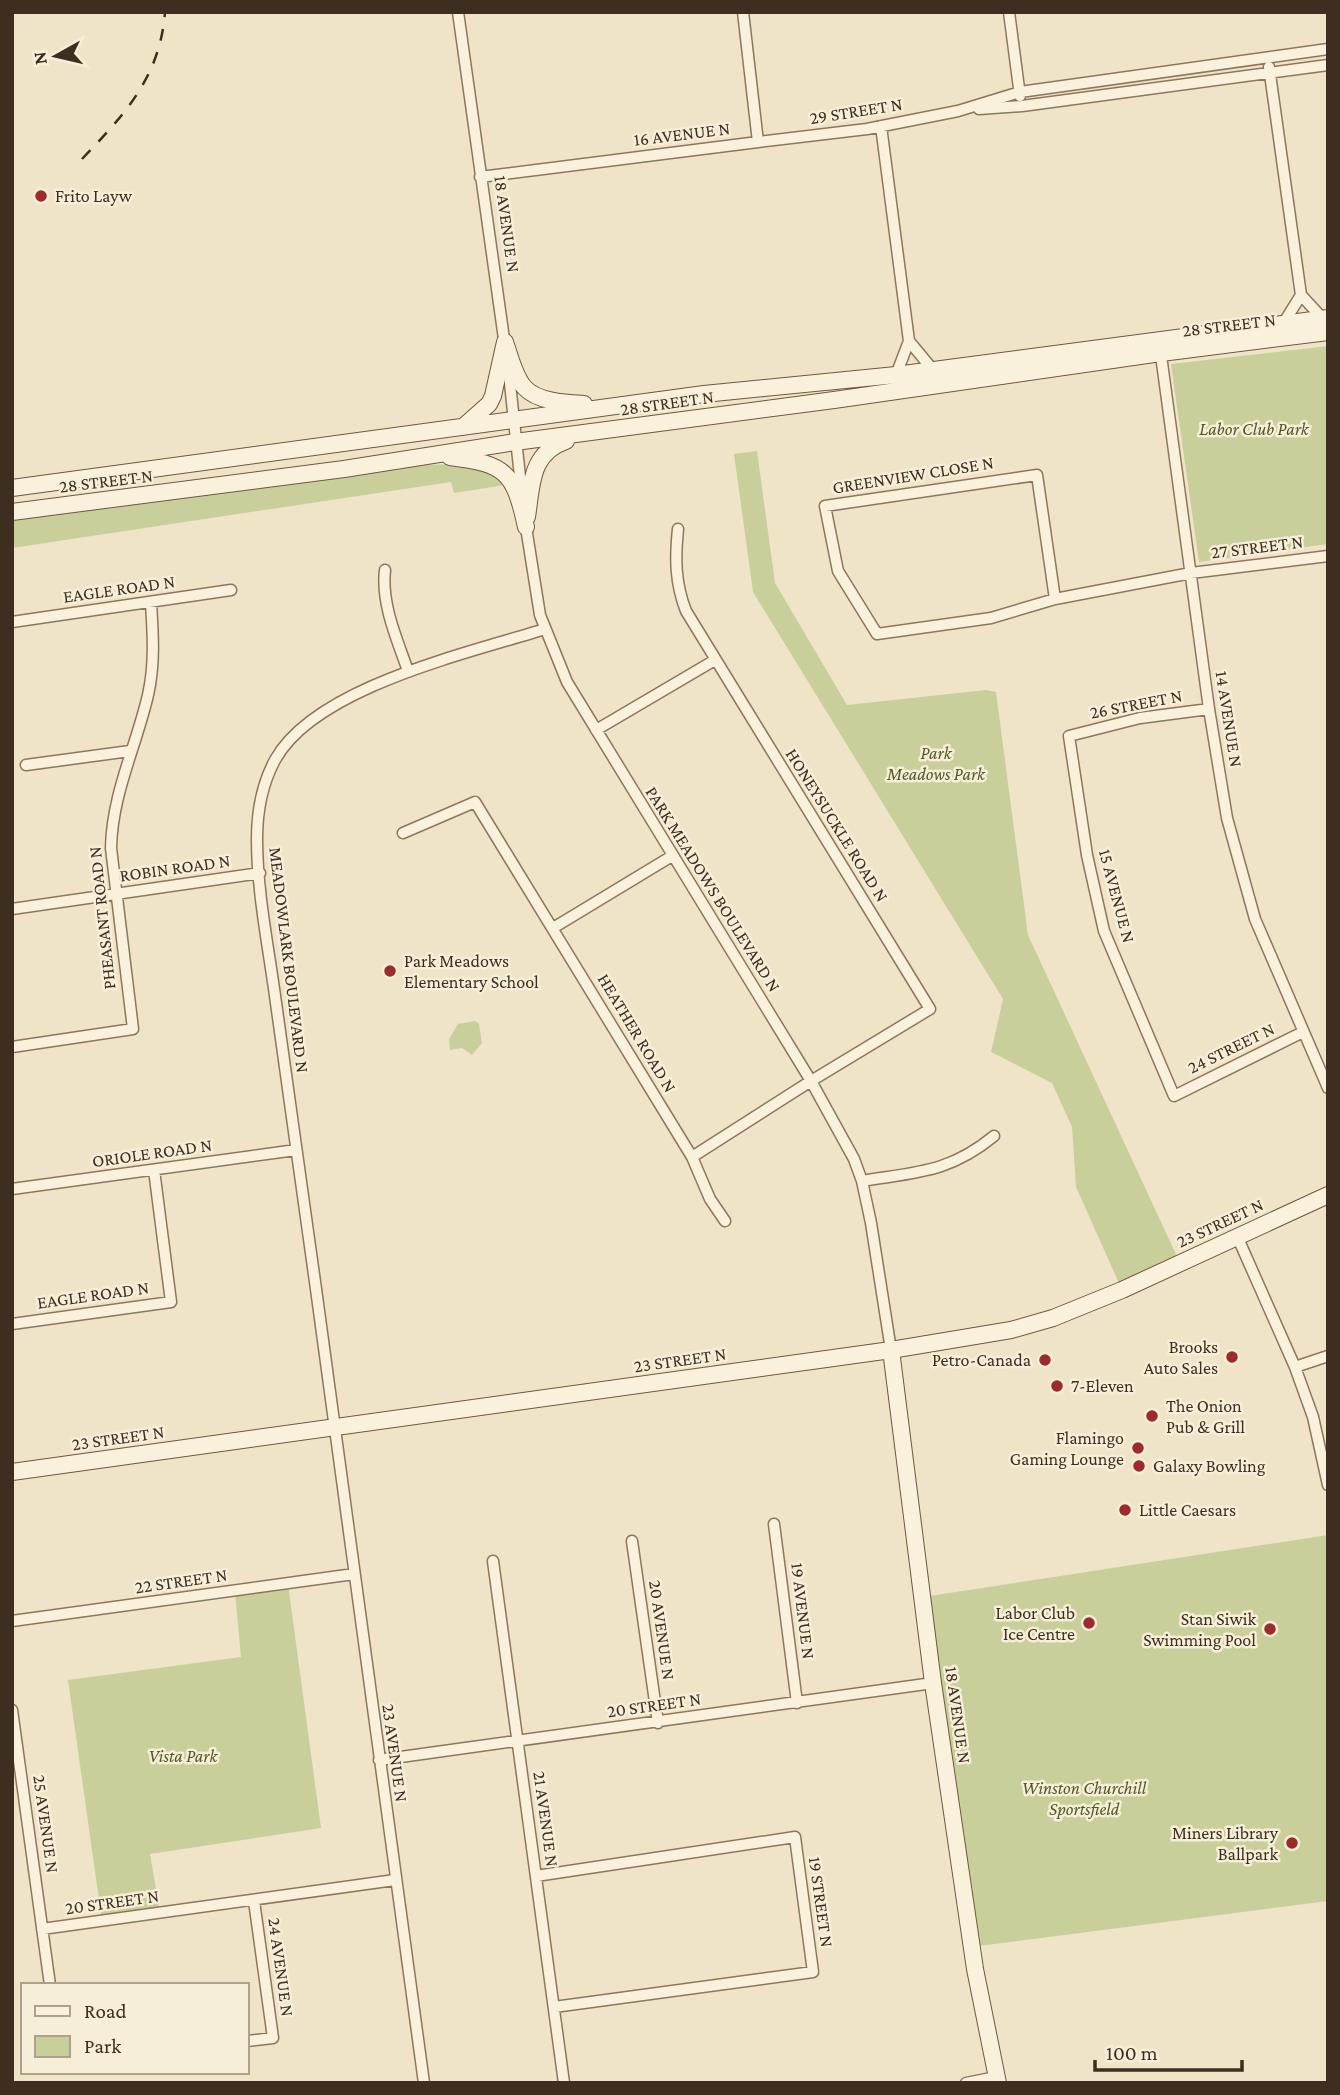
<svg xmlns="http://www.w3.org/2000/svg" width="1340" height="2095" font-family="'Crimson Pro',serif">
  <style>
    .green { fill: #c9cf9b }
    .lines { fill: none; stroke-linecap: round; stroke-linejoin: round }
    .street-casing { stroke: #8d765c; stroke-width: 13 }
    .secondary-casing { stroke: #6f573f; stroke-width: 18 }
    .street { stroke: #faf1dc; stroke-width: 10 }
    .secondary { stroke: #faf1dc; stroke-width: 16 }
    .rail { stroke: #3d2e20; stroke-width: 2.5; stroke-dasharray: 12 12; stroke-linecap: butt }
    .poi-dot { fill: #9e2a2b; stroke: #f7eed8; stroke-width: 2.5 }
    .labels { text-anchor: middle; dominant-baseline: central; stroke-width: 5; stroke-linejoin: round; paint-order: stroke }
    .street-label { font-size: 18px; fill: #3d2e20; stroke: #f7eed8 }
    .poi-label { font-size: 18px; fill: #3d2e20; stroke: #f7eed8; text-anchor: start }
    .park-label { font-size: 18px; font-style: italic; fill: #4d5a26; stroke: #f7eed8 }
  </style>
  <rect width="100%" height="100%" fill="#f0e4c8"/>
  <path class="green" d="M1328,346V544L1199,562L1171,364Z
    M757,451L775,583L847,705L986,690L996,692L1028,935L1180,1263L1122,1290L1076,1187L1072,1127L1052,1083L991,1052L1003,999L753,592L734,454Z
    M456,464L486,468L505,485L454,493L451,482L12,548V518L424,465Z
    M475,1021L479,1024L482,1043L472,1055L462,1048L450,1050L449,1039L458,1024Z
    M1328,1535V1901L971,1947L923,1597Z
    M288,1584L321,1828L150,1854L160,1913L102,1921L68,1680L241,1657L235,1592Z"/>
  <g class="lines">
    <defs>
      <path id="street" d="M458,12L505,346
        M1009,12L1020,96
        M1269,67L1301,295L1323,319
        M979,109L1022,106L1328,65
        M881,126L909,341L896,375
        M758,142L867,129L958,111L1020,92L1328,49
        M480,177L758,142L743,12
        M1283,324L1301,295
        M909,341L933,370
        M1160,348L1209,709L1227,818L1255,919L1328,1088
        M508,365L522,495
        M525,521L540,615L567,682L811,1081L854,1159L862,1181L871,1223L891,1350
        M678,529C675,558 675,583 686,611L930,1009L811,1081L692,1157
        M385,570C381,604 397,639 408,671
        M1055,599L1037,475L825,506L838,571L877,634L991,618L1055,599L1191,573L1328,556
        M12,622L231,590
        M1209,709L1140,718L1069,736L1087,855L1104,931L1174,1096L1303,1032
        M596,730L715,660
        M26,765L130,751
        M403,833L475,802L692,1157L710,1199L725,1221
        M12,909L260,873
        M553,928L672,856
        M12,1047L133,1029L111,848C112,794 136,747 148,695C155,664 153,634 151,603
        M862,1181C916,1172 949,1173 994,1136
        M12,1189L296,1150
        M1237,1236L1295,1367L1313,1417L1328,1485
        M12,1324L171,1302L154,1170
        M1295,1367L1328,1356
        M774,1524L797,1703
        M632,1541L658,1723
        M493,1561L564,2083
        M12,1621L354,1574
        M12,1710L50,1985
        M379,1760L933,1683
        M536,1876L795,1837L813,1972L554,2007
        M42,1929L395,1880
        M247,2041L273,2038L254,1901
        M424,2083C386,1819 354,1554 316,1289C303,1194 289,1099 276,1003C269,949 257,894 257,839C257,812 262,784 275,760C315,687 469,653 545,629
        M966,2083L996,2077"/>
      <path id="secondary" d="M505,342C510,356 515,378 525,388C538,402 567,403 584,404
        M463,427L489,404L493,396L505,342
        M450,457C506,464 514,472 526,527
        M12,488L704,394L896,375L1328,318
        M12,512L344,469L515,442L834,400L1161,353L1328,332
        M527,517C532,485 530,453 566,441
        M891,1350L933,1683L975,1969L998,2083
        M12,1472L891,1350L1011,1330L1053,1318L1122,1290L1328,1195"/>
    </defs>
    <use href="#street" class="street-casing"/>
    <use href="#secondary" class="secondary-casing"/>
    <use href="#street" class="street"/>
    <use href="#secondary" class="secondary"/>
    <path class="rail" d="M82,159C125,114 160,77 165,12"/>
  </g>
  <g class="poi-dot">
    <circle cx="41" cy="196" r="7"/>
    <circle cx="390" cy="971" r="7"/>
    <circle cx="1232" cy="1357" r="7"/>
    <circle cx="1045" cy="1360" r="7"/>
    <circle cx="1057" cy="1386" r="7"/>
    <circle cx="1152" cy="1416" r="7"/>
    <circle cx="1138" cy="1448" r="7"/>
    <circle cx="1139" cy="1466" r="7"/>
    <circle cx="1125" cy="1510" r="7"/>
    <circle cx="1089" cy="1623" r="7"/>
    <circle cx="1270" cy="1629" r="7"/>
    <circle cx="1292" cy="1843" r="7"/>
  </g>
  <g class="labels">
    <g class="street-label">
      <text transform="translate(856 111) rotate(-9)">29 STREET N</text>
      <text transform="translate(682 134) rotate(-7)">16 AVENUE N</text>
      <text transform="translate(507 224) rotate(82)">18 AVENUE N</text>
      <text transform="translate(1229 325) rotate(-7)">28 STREET N</text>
      <text transform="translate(667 403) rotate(-8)">28 STREET N</text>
      <text transform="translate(913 475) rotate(-9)">GREENVIEW CLOSE N</text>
      <text transform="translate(106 481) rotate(-7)">28 STREET N</text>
      <text transform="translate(1257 547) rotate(-7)">27 STREET N</text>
      <text transform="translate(119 589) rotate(-8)">EAGLE ROAD N</text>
      <text transform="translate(1136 704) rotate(-11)">26 STREET N</text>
      <text transform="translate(1229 719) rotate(81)">14 AVENUE N</text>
      <text transform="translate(837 825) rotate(58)">HONEYSUCKLE ROAD N</text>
      <text transform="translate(175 868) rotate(-8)">ROBIN ROAD N</text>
      <text transform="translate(713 889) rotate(58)">PARK MEADOWS BOULEVARD N</text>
      <text transform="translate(1117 896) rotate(75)">15 AVENUE N</text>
      <text transform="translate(102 918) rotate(-96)">PHEASANT ROAD N</text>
      <text transform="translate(289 960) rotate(83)">MEADOWLARK BOULEVARD N</text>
      <text transform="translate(637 1033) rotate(59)">HEATHER ROAD N</text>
      <text transform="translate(1231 1048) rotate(-26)">24 STREET N</text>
      <text transform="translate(152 1153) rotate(-8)">ORIOLE ROAD N</text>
      <text transform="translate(1220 1223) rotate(-25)">23 STREET N</text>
      <text transform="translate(93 1295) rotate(-8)">EAGLE ROAD N</text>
      <text transform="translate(680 1360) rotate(-8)">23 STREET N</text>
      <text transform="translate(118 1438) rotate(-8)">23 STREET N</text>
      <text transform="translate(181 1581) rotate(-8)">22 STREET N</text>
      <text transform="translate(803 1611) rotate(83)">19 AVENUE N</text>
      <text transform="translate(662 1630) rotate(82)">20 AVENUE N</text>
      <text transform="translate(654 1705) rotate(-8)">20 STREET N</text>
      <text transform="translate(958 1715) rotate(82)">18 AVENUE N</text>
      <text transform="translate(395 1753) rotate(82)">23 AVENUE N</text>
      <text transform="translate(546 1819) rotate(82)">21 AVENUE N</text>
      <text transform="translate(46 1824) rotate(82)">25 AVENUE N</text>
      <text transform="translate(112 1902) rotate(-8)">20 STREET N</text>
      <text transform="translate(821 1902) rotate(82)">19 STREET N</text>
      <text transform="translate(281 1967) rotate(82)">24 AVENUE N</text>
    </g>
    <g class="poi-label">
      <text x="55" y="196">Frito Layw</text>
      <text x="404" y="961">Park Meadows<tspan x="404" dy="21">Elementary School</tspan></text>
      <text x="1218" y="1347" text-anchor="end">Brooks<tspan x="1218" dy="21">Auto Sales</tspan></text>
      <text x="1031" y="1360" text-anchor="end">Petro-Canada</text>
      <text x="1071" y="1386">7-Eleven</text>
      <text x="1166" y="1406">The Onion<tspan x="1166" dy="21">Pub &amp; Grill</tspan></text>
      <text x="1124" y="1438" text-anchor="end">Flamingo<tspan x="1124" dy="21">Gaming Lounge</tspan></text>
      <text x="1153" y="1466">Galaxy Bowling</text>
      <text x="1139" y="1510">Little Caesars</text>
      <text x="1075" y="1613" text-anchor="end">Labor Club<tspan x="1075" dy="21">Ice Centre</tspan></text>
      <text x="1256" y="1619" text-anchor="end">Stan Siwik<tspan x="1256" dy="21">Swimming Pool</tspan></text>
      <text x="1278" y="1833" text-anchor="end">Miners Library<tspan x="1278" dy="21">Ballpark</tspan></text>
    </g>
    <g class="park-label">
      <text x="1254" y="429">Labor Club Park</text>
      <text x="936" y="753">Park<tspan x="936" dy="21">Meadows Park</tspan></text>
      <text x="183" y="1756">Vista Park</text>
      <text x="1084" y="1788">Winston Churchill<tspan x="1084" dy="21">Sportsfield</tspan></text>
    </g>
  </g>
  <rect width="1340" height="2095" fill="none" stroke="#3d2e20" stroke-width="28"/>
  <rect x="21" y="1983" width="228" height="91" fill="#f7eed8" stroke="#ada18e" stroke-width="2"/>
  <rect x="35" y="2006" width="35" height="10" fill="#faf1dc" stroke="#ada18e" stroke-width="2"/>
  <text x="84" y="2018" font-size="21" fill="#3d2e20">Road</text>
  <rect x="35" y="2036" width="35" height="21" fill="#c9cf9b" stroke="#ada18e" stroke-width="2"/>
  <text x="84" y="2053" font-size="21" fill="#3d2e20">Park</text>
  <g transform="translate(56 56) rotate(262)" stroke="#f7eed8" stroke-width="5" paint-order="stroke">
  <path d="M0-5L12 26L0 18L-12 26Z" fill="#3d2e20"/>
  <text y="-10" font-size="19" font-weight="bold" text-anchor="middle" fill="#3d2e20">N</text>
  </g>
  <path d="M1095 2060v10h147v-10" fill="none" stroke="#3d2e20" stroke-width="3.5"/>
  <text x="1106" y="2060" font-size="21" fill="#3d2e20" stroke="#f7eed8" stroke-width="5" paint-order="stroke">100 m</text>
</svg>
